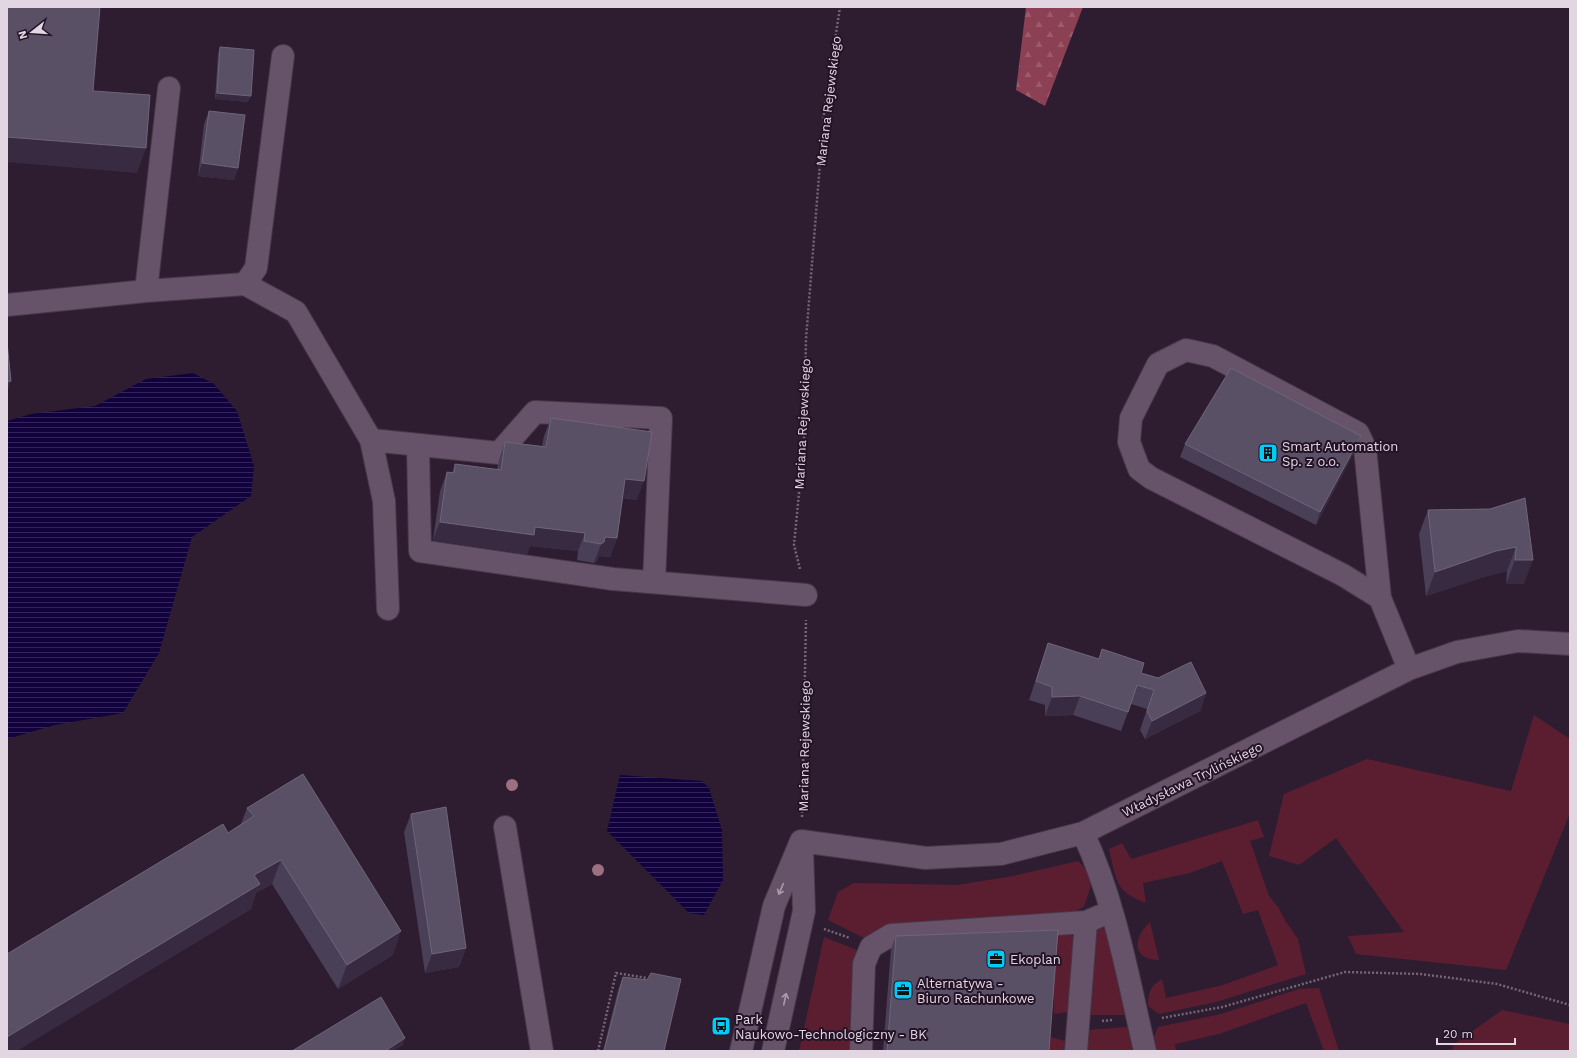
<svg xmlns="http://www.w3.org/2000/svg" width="1577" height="1058" viewBox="0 0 1577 1058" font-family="'Work Sans',sans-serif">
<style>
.grass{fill:#5b1e30}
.forest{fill:url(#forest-firs)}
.water{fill:url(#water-rules)}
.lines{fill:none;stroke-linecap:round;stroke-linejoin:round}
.minor-casing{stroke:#473849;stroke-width:24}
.path{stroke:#756676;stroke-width:2.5;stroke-dasharray:2 2;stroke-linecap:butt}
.minor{stroke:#675369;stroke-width:22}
.tree{fill:#9d7080}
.wall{fill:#493f57}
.shaded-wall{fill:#382b41}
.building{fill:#5a5066;stroke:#6f6579}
.oneway{stroke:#ab9bac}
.labels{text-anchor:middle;stroke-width:4;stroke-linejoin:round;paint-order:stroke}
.street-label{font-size:13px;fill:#e2d6e3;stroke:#241326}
.poi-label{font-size:13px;fill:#e2d6e3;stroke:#241326;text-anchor:start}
</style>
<defs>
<pattern id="forest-firs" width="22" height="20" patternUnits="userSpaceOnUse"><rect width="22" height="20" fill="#8b4054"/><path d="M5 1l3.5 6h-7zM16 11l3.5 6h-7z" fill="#9b5b6c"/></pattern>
<pattern id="water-rules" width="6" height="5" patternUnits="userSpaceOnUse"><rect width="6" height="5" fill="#11013d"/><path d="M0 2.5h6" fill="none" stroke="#332559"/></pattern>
</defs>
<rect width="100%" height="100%" fill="#2e1d30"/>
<path class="grass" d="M 1534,715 L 1570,739 L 1570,813 L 1506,970 L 1356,954 L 1348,936 L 1404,932 L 1336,838 L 1299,865 L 1269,856 L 1284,794 L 1367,759 L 1511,791 Z
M 1258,820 L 1264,837 L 1250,841 L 1269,896 L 1278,907 L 1286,922 L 1298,939 L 1306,974 L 1216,1002 L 1159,1014 L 1148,1006 C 1148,993 1150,986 1162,979 L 1166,998 L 1223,985 L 1278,965 L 1258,910 L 1243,914 L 1222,861 L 1190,873 L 1143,883 L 1146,903 C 1115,892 1116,879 1109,849 L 1122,843 L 1131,859 Z
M 1078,861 L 1092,875 L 1090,889 L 1084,906 L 1070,915 L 878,929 L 866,939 L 828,920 L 838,892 L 854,883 L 957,885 L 1013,876 Z
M 1150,922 L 1159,960 C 1131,960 1133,937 1150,922 Z
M 1101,928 L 1108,929 L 1125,1015 L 1090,1015 L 1095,932 Z
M 1069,931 L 1076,940 L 1068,1012 L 1054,1014 L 1054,943 L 928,949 Z
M 824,937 L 859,951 L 852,1051 L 799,1051 Z
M 1319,988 L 1339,1051 L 1324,1051 L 1306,1003 L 1219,1034 L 1175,1044 L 1176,1051 L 1157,1051 L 1154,1037 L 1158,1027 L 1221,1014 L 1299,989 Z
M 1502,1010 L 1570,1024 L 1570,1051 L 1452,1051 L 1453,1045 Z
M 1127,1027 L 1133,1051 L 1087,1051 L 1088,1030 Z
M 1047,1036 L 1065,1041 L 1064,1051 L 1046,1051 Z"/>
<path class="forest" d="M 1026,7 L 1083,7 L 1045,106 L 1016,90 Z"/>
<path class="water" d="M 193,373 L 214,384 L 237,411 L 254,466 L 251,496 L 192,537 L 159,653 L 123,713 L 55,725 L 7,739 L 7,421 L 31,414 L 95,406 L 146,379 Z
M 620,775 L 702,781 L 709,788 L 722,830 L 723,880 L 704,915 L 689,913 L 607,831 Z"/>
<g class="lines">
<defs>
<path id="minor" d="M 245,284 L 256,268 L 283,56
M 146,291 L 169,88
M 7,305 L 146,291 L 245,284 L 296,312 L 371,440 L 384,501 L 388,609
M 371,440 L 499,453 L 535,412 L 661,418 L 654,582
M 418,446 L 420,551 L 613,579 L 806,595
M 1380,598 L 1365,448 L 1358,433 L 1213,356 L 1186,350 L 1158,364 L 1131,418 L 1129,442 L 1139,469 L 1151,478 L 1343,575 L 1380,598 L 1409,669
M 505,827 L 542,1051
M 1083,833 C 1115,901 1128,978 1145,1051
M 801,841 L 926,858 L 1001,854 L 1083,833 L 1409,669 L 1457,652 L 1518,641 L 1570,644
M 741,1051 L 774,906 L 801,841
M 773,1051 L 804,911 L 802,848
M 861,1051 L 864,964 L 871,947 L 891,935 L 1086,922
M 1076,1051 L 1086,922 L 1100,916"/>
</defs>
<use href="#minor" class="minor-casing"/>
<path class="path" d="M 800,569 L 794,545 L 804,441 L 806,339 L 824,113 L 840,7
M 802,817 L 806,620
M 824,929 L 850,938
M 1162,1018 L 1222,1007 L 1345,972 L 1421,974 L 1497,984 L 1570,1005
M 1102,1021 L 1113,1020
M 598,1051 L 616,973 L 647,978"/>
<use href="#minor" class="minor"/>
</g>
<g class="tree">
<circle cx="512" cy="785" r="6"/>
<circle cx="598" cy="870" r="6"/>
</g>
<path class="wall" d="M 220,47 L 248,102 L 215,99 L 218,54 Z
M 209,111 L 238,168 L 234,180 L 198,176 L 204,124 Z
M 551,418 L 637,500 L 623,498 L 617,538 L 610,557 L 599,556 L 597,561 L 594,563 L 577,560 L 578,551 L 530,546 L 527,554 L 433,540 L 440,491 L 447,472 L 452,473 L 455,464 L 497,469 L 499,460 L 505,442 L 542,446 L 544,436 Z
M 1361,436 L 1356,449 L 1316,525 L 1180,457 L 1185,444 Z
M 1525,498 L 1524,584 L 1506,584 L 1507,571 L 1487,576 L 1426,596 L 1419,534 L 1428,510 L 1490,509 Z
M 1048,643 L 1158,678 L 1206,693 L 1200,711 L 1145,739 L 1140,730 L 1147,709 L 1131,704 L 1121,731 L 1073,715 L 1045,716 L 1045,705 L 1029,700 Z
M 247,808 L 393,955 L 338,989 L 272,884 L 256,893 L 251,909 L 16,1051 L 7,1051 L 228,833 L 241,824 Z
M 411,814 L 466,948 L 459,967 L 425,973 L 404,832 Z
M 896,936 L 1049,1051 L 883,1051 L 891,949 Z
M 623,977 L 664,1051 L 603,1051 L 618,990 Z"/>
<path class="shaded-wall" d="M 217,93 L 251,96 L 248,102 L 215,99 Z
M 7,137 L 146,148 L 137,173 L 7,162 Z
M 202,163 L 238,168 L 234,180 L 198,176 Z
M 11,381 L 7,393 L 7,382 Z
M 1361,436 L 1356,449 L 1316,525 L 1320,512 Z
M 625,479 L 644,481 L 637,500 L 619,497 Z
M 440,522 L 535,527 L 585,533 L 578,551 L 530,546 L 527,554 L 433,540 Z
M 605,537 L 617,538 L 610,557 L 599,556 L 597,561 L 594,563 L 601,544 Z
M 1516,547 L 1507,571 L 1487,576 L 1426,596 L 1435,572 L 1496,551 Z
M 1515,560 L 1533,560 L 1524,584 L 1506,584 Z
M 1206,693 L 1200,711 L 1145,739 L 1152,721 Z
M 1080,696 L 1073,715 L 1045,716 L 1052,697 Z
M 281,860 L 272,884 L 256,893 L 251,909 L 16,1051 L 7,1051 L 7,1037 L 254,875 Z
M 401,931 L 393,955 L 338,989 L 347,965 Z
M 466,948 L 459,967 L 425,973 L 432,954 Z
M 405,1038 L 403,1045 L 393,1051 L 385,1051 Z"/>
<path class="building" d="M 7,7 L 100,7 L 93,91 L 150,95 L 146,148 L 7,137 Z
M 220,47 L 254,50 L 251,96 L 217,93 Z
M 209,111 L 245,115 L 238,168 L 202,163 Z
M 7,342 L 11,381 L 7,382 Z
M 1231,368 L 1361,436 L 1320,512 L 1185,444 Z
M 551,418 L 652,432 L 644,481 L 625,479 L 617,538 L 605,537 L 604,542 L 601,544 L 584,541 L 585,533 L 535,527 L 534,535 L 440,522 L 447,472 L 454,473 L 455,464 L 501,470 L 505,442 L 546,447 Z
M 1525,498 L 1533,560 L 1515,560 L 1516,547 L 1496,551 L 1435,572 L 1428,510 L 1490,509 Z
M 1048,643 L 1099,659 L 1102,649 L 1144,663 L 1141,673 L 1158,678 L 1191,662 L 1206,693 L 1152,721 L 1147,711 L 1154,690 L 1137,685 L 1128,712 L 1080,696 L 1052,697 L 1052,687 L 1036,681 Z
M 303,774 L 401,931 L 347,965 L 281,860 L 254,875 L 260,884 L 7,1037 L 7,954 L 223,824 L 228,833 L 254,816 L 247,808 Z
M 446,807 L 466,948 L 432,954 L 411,814 Z
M 1058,930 L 1049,1051 L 887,1051 L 896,936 Z
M 651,973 L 681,979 L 664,1051 L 604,1051 L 623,977 L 647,980 Z
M 381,997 L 405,1038 L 385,1051 L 292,1051 Z"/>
<defs><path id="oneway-shaft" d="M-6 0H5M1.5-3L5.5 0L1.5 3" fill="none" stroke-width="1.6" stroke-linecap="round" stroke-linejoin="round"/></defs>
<g class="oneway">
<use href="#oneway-shaft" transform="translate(781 889) rotate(113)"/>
<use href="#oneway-shaft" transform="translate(785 999) rotate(-78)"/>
</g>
<defs>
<symbol id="building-square" viewBox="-11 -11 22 22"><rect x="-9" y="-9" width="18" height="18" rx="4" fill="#01cbf9" stroke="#241326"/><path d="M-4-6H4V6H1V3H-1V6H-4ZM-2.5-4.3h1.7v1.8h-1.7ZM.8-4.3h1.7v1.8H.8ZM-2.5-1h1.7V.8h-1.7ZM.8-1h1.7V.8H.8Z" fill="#111"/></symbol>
<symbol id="office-square" viewBox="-11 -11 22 22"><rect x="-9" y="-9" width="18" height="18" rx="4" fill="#01cbf9" stroke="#241326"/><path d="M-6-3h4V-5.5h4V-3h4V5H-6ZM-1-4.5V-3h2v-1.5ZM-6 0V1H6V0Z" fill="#111"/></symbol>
<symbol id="bus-square" viewBox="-11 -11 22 22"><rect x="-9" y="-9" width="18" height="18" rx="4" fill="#01cbf9" stroke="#241326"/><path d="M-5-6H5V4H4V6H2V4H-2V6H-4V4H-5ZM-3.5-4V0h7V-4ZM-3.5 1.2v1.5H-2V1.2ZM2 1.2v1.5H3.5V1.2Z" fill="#111"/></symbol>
</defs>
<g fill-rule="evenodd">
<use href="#building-square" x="1257" y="442" width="22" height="22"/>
<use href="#office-square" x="985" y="948" width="22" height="22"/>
<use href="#office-square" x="892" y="979" width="22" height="22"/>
<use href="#bus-square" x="710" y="1015" width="22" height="22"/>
</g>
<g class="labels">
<g class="street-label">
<text transform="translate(828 101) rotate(-83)" y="5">Mariana Rejewskiego</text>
<text transform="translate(802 424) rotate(-87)" y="5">Mariana Rejewskiego</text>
<text transform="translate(804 746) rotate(-89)" y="5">Mariana Rejewskiego</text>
<text transform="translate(1192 779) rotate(-26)" y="5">Władysława Trylińskiego</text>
</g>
<g class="poi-label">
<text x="1282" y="451">Smart Automation<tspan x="1282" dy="15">Sp. z o.o.</tspan></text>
<text x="1010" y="964">Ekoplan</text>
<text x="917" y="988">Alternatywa -<tspan x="917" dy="15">Biuro Rachunkowe</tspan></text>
<text x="735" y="1024">Park<tspan x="735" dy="15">Naukowo-Technologiczny - BK</tspan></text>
</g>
</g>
<rect width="1577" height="1058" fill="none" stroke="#e2d6e3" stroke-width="16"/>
<g transform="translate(32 32) rotate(253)" stroke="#241326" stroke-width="3" paint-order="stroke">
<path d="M0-3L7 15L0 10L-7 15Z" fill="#e2d6e3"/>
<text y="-6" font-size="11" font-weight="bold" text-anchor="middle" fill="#e2d6e3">N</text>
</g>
<path d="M1437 1038v6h78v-6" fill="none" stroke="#e2d6e3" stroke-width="2"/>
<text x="1443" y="1038" font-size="12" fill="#e2d6e3" stroke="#241326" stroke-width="3" paint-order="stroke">20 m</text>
</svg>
